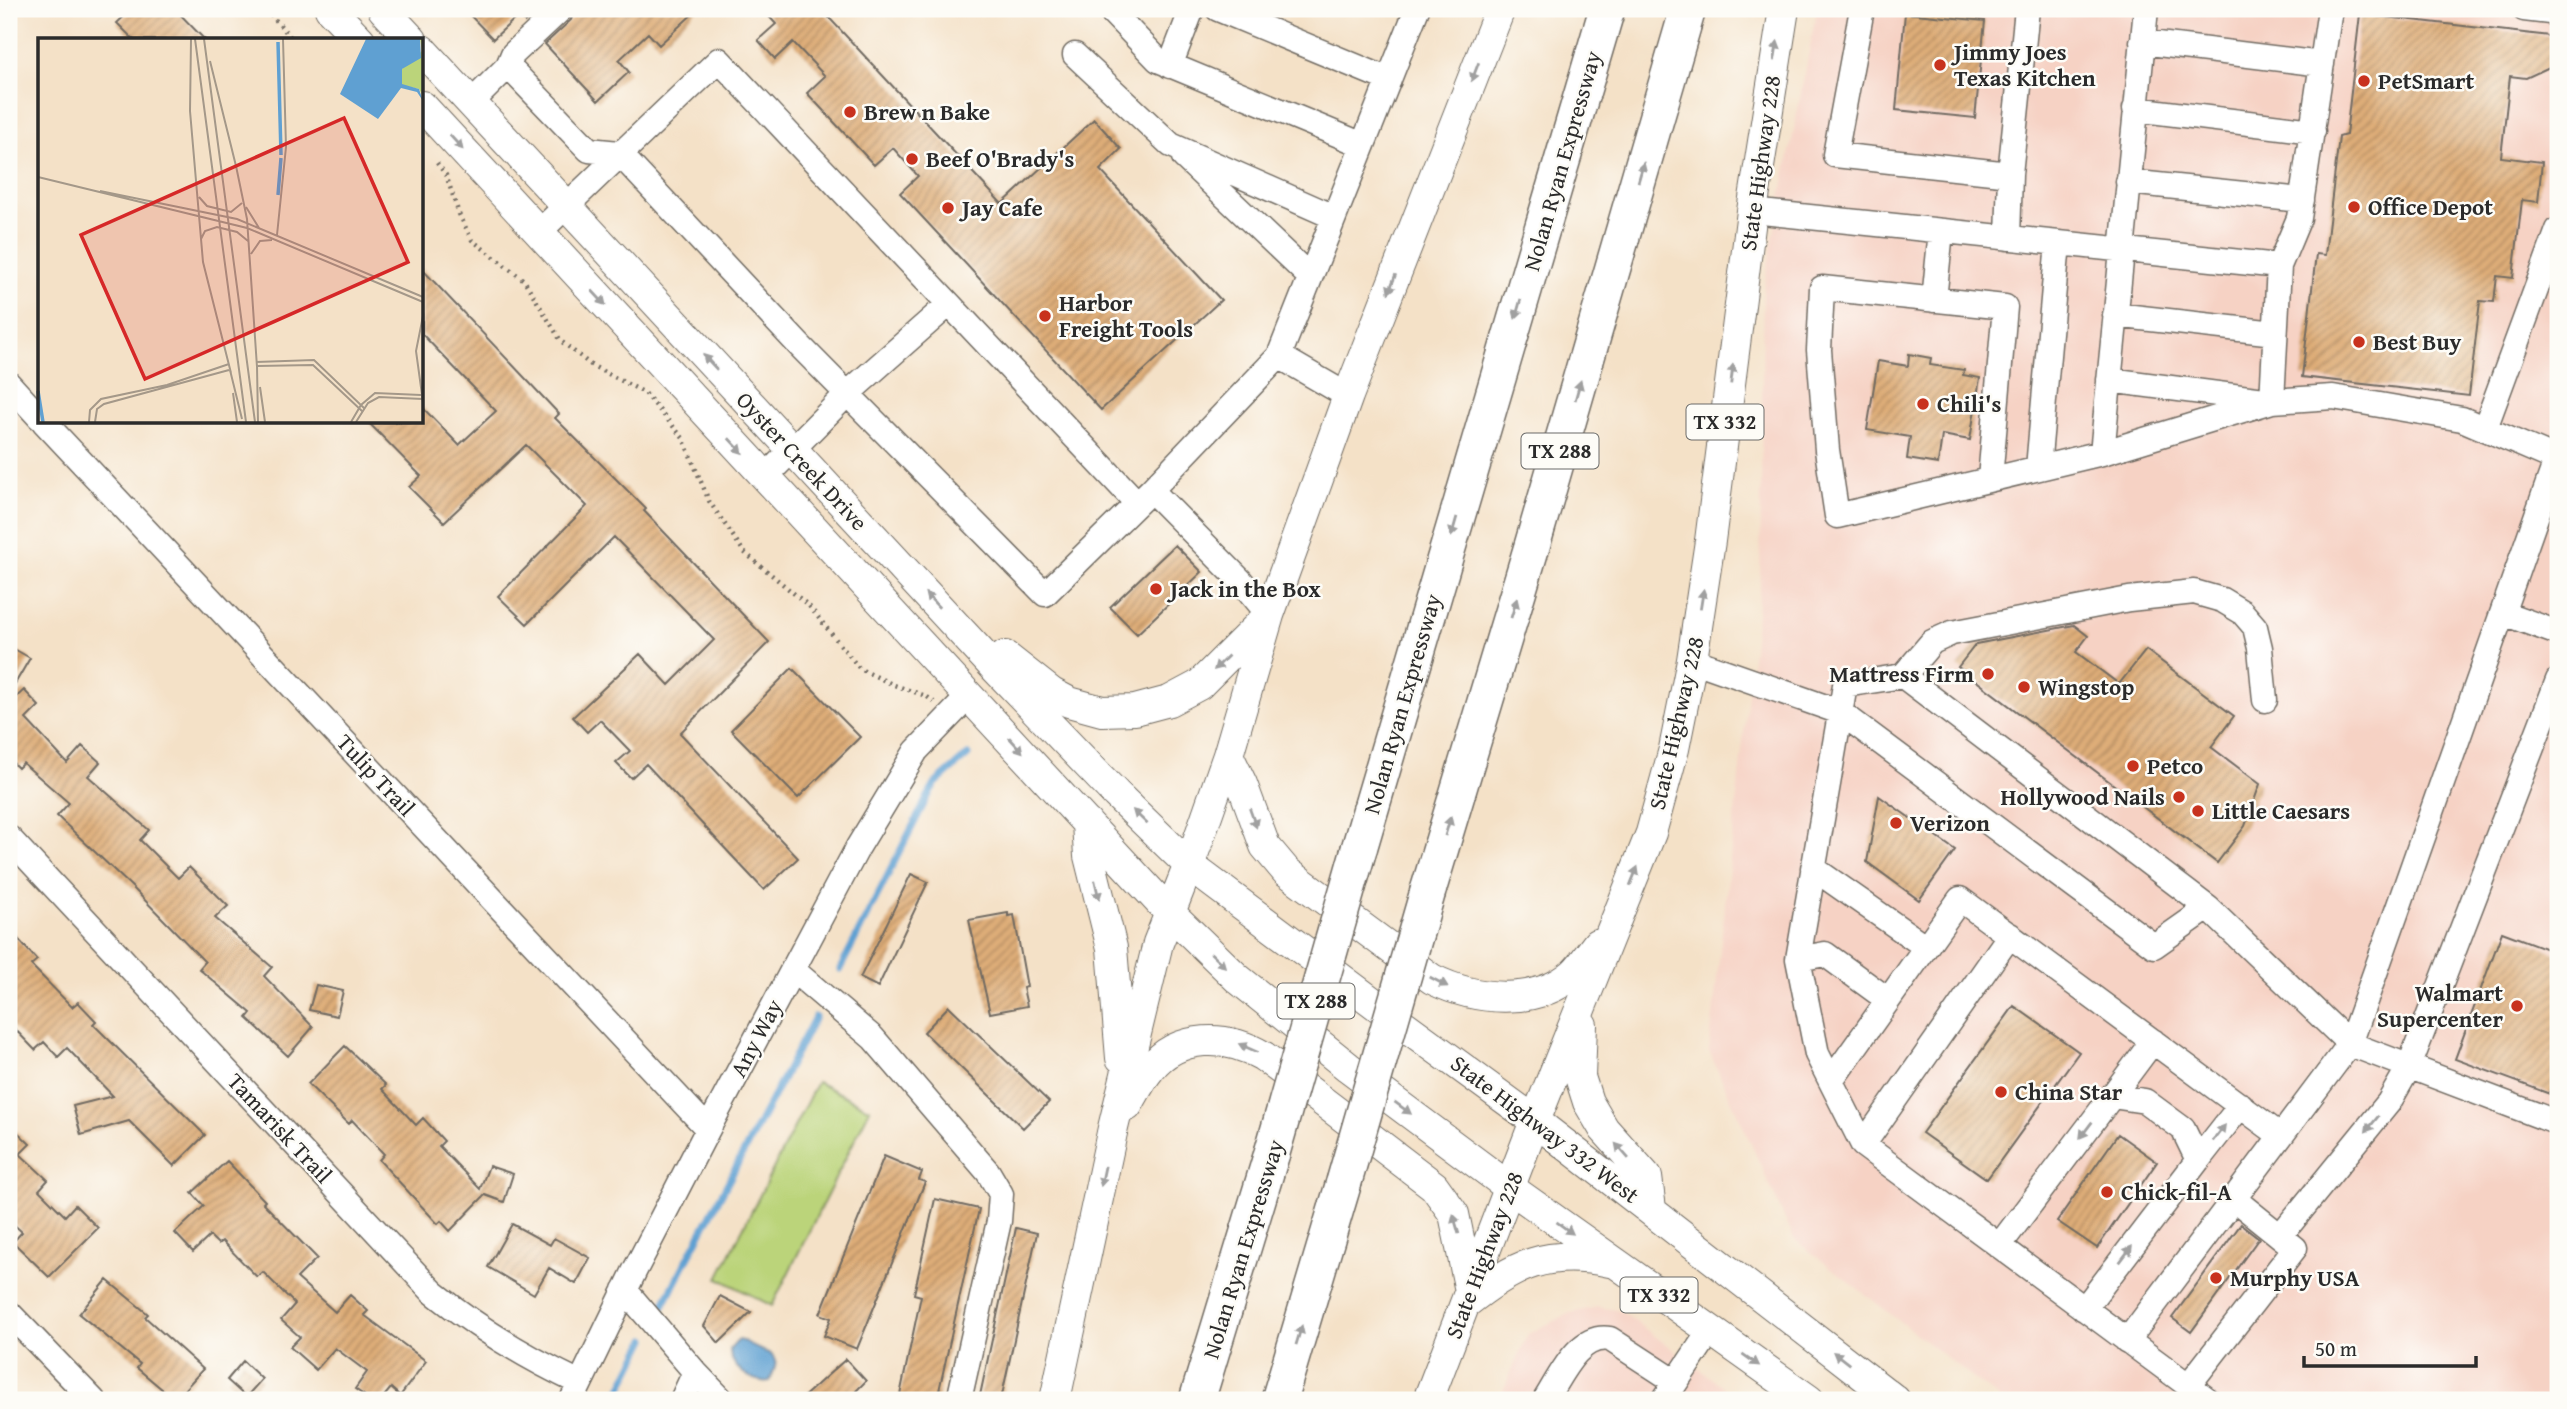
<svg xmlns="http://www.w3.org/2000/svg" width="2567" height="1409" viewBox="0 0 2567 1409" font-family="'Gentium Book Plus',serif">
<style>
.built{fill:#f6d2c4}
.pitch{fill:#bbd47a;stroke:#738052;stroke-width:2}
.water{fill:#5fa0d2;stroke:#45667e;stroke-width:2}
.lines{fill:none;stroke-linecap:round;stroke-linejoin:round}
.stream{stroke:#5fa0d2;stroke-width:7}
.building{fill:url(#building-hatch)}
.minor-casing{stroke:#716b62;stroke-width:27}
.major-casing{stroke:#716b62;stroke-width:32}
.highway-casing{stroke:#716b62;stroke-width:38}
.path{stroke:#716b62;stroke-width:4.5;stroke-dasharray:2 5;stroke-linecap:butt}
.minor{stroke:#fff;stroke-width:24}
.major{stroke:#fff;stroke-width:30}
.highway{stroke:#fff;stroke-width:35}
.highway-bridge-casing{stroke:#716b62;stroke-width:38;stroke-linecap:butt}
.highway-bridge{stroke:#fff;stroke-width:35}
.oneway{fill:#a0a0a0}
.poi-dot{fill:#c8321e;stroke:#fdfcf7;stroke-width:2.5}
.labels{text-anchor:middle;stroke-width:5;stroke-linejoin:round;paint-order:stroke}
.shield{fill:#fdfcf7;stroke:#6a6a68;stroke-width:2}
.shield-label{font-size:21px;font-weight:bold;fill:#2b2b2b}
.poi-label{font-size:23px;font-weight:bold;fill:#2b2b2b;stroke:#fdfcf7;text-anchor:start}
.street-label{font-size:23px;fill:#2b2b2b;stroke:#fdfcf7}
.inset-river{fill:none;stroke:#5fa0d2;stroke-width:3.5}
.inset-road{fill:none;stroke:#a49889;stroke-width:2}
.view{fill:#d62828;fill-opacity:0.15;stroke:#d62828;stroke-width:3.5}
.inset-edge{fill:none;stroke:#2b2b2b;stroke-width:3.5}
</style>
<defs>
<pattern id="building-hatch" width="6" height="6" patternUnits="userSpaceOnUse" patternTransform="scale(1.75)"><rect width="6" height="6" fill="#dead78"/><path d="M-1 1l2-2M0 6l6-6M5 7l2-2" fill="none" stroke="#b48d63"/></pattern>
</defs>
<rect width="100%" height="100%" fill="#fdfcf7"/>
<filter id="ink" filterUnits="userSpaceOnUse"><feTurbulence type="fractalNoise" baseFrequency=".0143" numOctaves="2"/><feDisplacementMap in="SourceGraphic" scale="14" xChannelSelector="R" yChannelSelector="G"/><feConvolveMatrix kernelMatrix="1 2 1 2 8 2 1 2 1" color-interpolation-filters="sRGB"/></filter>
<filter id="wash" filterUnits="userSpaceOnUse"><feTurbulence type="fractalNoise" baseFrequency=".00686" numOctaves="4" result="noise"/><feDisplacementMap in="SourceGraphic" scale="28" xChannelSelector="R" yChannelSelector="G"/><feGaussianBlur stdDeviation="1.57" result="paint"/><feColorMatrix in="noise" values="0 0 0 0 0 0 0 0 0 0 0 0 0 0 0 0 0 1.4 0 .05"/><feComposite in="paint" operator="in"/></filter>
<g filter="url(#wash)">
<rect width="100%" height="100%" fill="#f4e1c7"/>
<path class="built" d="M 1817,9 L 2558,9 L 2558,1400 L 2001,1400 L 1794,1239 L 1709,1051 L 1760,585 L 1763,291 Z
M 1598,1307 L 1621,1311 L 1741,1400 L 1499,1400 L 1528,1334 L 1570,1313 Z"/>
<path class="pitch" d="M 817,1082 L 870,1109 L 772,1306 L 718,1278 Z"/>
<path class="water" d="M 739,1340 C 747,1341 748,1343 754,1347 C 765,1354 772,1349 776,1364 L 770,1381 C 753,1384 729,1367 730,1348 Z"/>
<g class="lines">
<path class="stream" d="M 840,969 L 927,798 L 936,783 L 968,755
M 660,1311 L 815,1017
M 615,1400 L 646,1339"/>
</g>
<g id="blocks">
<path class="building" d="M 132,9 L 175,9 L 205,40 L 134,40 L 117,23 Z
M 464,9 L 540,9 L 525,22 L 519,15 L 493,39 Z
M 575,9 L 698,9 L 659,45 L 648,33 L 619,60 L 629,72 L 598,101 L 545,44 L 571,20 Z
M 762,9 L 821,9 L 1002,204 L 1094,119 L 1121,149 L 1100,170 L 1221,300 L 1101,410 L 900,193 L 918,176 L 893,148 L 874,165 L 807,93 L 825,76 L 793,42 L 775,59 L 758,40 L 776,24 Z
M 1905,13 L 1985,21 L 1975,118 L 1896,110 Z
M 2360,14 L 2558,37 L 2556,64 L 2526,78 L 2510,76 L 2501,157 L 2542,162 L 2538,202 L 2522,200 L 2513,278 L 2497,276 L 2494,302 L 2480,301 L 2469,396 L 2302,377 L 2316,254 L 2325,255 L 2339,137 L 2346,135 Z
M 422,269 L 559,414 L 555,418 L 646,509 L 644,511 L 769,642 L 680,733 L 798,858 L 764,890 L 646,764 L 631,778 L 616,763 L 630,751 L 600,720 L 587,732 L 573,717 L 640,654 L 669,685 L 714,640 L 614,537 L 527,624 L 498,596 L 587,506 L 526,445 L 444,522 L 409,487 L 421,476 L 368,422 L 422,422 L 422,407 L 459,445 L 496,411 L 422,334 Z
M 1909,354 L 1931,358 L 1930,365 L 1964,370 L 1963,375 L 1980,378 L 1970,440 L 1942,435 L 1938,464 L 1907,459 L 1910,437 L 1867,430 L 1878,361 L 1908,366 Z
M 1175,545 L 1202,572 L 1137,634 L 1110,607 Z
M 2074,625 L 2088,636 L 2076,652 L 2119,684 L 2146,650 L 2234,716 L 2211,747 L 2260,784 L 2245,826 L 2217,863 L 1958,667 L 1976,644 Z
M 9,646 L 30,658 L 9,694 Z
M 792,668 L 860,737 L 798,798 L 731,730 Z
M 24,690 L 39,706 L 26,719 L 67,763 L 82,746 L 100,762 L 88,776 L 149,830 L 140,840 L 178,878 L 189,867 L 228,906 L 215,918 L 272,967 L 264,976 L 313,1027 L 288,1056 L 247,1018 L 251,1013 L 199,969 L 205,962 L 133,888 L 57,816 L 69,803 L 23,763 L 18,768 L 9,759 L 9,702 L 10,703 Z
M 1879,796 L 1955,850 L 1919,900 L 1867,862 Z
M 911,874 L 928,882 L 878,987 L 860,978 Z
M 1008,913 L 1008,916 L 1014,915 L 1027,987 L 1023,988 L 1027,1006 L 990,1013 L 969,920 Z
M 9,929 L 37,960 L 31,965 L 72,1007 L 78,1002 L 96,1021 L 93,1024 L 205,1135 L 174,1166 L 129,1121 L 81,1135 L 73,1106 L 113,1096 L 67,1048 L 58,1057 L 44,1042 L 35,1050 L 9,1023 Z
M 2502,932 L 2558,953 L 2558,1097 L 2455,1059 Z
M 316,985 L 343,991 L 337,1016 L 309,1010 Z
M 949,1006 L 1049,1102 L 1023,1128 L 924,1032 Z
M 2014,1006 L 2079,1052 L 1987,1179 L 1922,1133 Z
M 345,1046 L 386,1085 L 382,1089 L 416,1125 L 423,1118 L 444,1141 L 439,1146 L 480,1189 L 489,1166 L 513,1174 L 504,1202 L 485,1195 L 450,1231 L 441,1221 L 438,1224 L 379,1160 L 384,1154 L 352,1120 L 349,1124 L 308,1084 Z
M 9,1124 L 30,1144 L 20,1154 L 48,1180 L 39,1190 L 65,1216 L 75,1205 L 98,1228 L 49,1277 L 13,1242 L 22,1232 L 9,1220 Z
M 2118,1134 L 2157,1162 L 2097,1248 L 2057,1221 Z
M 884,1156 L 922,1172 L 919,1180 L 925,1182 L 857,1349 L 824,1336 L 831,1318 L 820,1314 Z
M 227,1161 L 265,1201 L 263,1203 L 317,1258 L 297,1278 L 335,1312 L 350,1295 L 368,1311 L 364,1315 L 426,1361 L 400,1396 L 391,1388 L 381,1400 L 371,1400 L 355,1389 L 367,1372 L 335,1348 L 316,1370 L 290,1347 L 300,1337 L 281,1320 L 295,1304 L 263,1272 L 257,1277 L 222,1241 L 218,1244 L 210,1236 L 193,1252 L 175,1233 L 204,1206 L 192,1193 Z
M 935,1199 L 979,1209 L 937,1400 L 899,1400 L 921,1296 L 914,1294 Z
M 512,1224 L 550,1245 L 554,1238 L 590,1258 L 576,1284 L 549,1268 L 534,1294 L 488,1267 Z
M 2241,1224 L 2259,1238 L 2191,1332 L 2172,1318 Z
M 1016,1228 L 1037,1233 L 1001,1400 L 979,1400 Z
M 107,1280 L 148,1314 L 145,1317 L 203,1369 L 175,1400 L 137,1368 L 140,1364 L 79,1314 Z
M 720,1296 L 751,1312 L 719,1343 L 704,1326 Z
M 846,1359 L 866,1381 L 856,1391 L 864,1400 L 800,1400 Z
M 243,1361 L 262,1379 L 246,1397 L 227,1380 Z"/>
</g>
</g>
<g filter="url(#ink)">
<use href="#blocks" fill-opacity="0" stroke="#716b62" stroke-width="2"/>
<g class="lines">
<defs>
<path id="minor" d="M 561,9 L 513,54 L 508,66 L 589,150 L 619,153 L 799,345 L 1045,594 L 1151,490 L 1241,581 L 1269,615
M 1109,9 L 1158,60 L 1363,145
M 1218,9 L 1389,80
M 1862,9 L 1835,155 L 2010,174
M 2524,9 L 2558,13
M 2142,42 L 2322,64
M 1075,55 L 1171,145 L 1334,217
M 1170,66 L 1192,9
M 471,103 L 508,66
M 2135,109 L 2313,131
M 1184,157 L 1310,277
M 2128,182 L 2302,200
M 1752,211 L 2279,266
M 538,233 L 719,60 L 1137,503
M 2008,238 L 2010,174 L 2027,9
M 1934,300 L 1941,231
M 2115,315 L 2275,333
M 2109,380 L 2272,401 L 2279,266 L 2299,218 L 2330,9
M 9,384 L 40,418
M 1348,396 L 1279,356 L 1417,9
M 44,422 L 708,1129
M 2485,428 L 2558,230
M 2102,453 L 2146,9
M 2038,468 L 2058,243
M 765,477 L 847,394 L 949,304
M 1990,479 L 2005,307 L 1822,288 L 1819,350 L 1827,450 L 1837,516 L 2102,453 L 2272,401 L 2333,397 L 2462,419 L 2558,460
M 1151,490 L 1279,356
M 2503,613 L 2558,633
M 1692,660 L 1840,712 L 2154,946 L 2208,908
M 1903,676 L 1932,642 L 1952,633 L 2129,599 L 2194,592 L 2222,600 L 2242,612 L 2255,627 L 2260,648 L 2265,700
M 9,838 L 433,1292 C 479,1329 527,1358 580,1383
M 1813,868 L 1926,947
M 1798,959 L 1825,954 L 1888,1000
M 793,970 L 873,1038 L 988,1172 L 1001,1194 L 999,1221 L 959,1400
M 1831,1081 L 1960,899 L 2281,1136
M 2112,1096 L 2153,1041
M 1863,1145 L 2010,935
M 2198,1160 L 2241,1105
M 2280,1236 L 2389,1102 L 2409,1067 L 2558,680
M 1999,1246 L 2112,1096 L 2145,1101 L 2183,1129 L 2198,1160 L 2084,1309
M 625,1290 L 695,1372 L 722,1400
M 9,1313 L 93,1400
M 2127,1341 L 2350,1044 L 2558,455
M 2188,1386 L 2295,1248 L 2234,1199
M 572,1400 L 635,1270 L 708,1129 L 858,847 L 916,751 L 970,695
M 682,1400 L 695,1372
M 1545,1400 C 1560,1377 1578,1333 1610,1339 L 1676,1382
M 1664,1400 L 1710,1331
M 2208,1400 L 1863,1145 L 1817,1054 L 1798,959 L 1845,685 L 1903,676 L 2208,908 L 2350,1044 L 2558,1123"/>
<path id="major" d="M 330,9 L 360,40
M 383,9 L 412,40
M 422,50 L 996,669 L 1116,794 L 1189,865 L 1379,1007 L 1535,1121 L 1895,1400
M 422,106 L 1169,912 L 1237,978 L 1348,1067 L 1510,1188 L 1809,1400
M 1005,656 L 1052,693 L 1069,702 L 1102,711 L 1135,710 L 1169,701 L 1199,685 L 1266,618
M 1228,755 L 1242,784 L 1265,846 L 1286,871 L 1432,979 C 1474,1000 1534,1007 1573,974 C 1582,966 1589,954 1597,944
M 1087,823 L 1089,856 L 1112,948 L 1121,1058
M 1582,1025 L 1580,1077 L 1588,1102 L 1604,1129 L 1647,1177 L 1651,1209
M 1127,1106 C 1134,1094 1141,1080 1150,1069 C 1178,1033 1228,1035 1263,1056 L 1434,1186 L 1454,1214 L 1470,1291
M 1466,1303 C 1515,1264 1547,1249 1610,1262
M 1055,1400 L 1113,1128 L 1158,943 L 1194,852 L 1228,755 L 1269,615 L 1348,396 L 1500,9
M 1428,1400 L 1535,1121 L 1651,833 L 1674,749 L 1692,660 L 1710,541 L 1752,211 L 1784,9"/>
<path id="highway" d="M 1359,849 L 1607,9
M 1428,891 L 1532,546 L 1688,9
M 1197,1400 L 1272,1153
M 1279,1400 L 1344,1182"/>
</defs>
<use href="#minor" class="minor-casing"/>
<use href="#major" class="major-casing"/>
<use href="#highway" class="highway-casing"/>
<path class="path" d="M 266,9 L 293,40
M 437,163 L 446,175 L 459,214 L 472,240 L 524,280 L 561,341 L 591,365 L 645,393 L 683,438 L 709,501 L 744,552 L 809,606 L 860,669 L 894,685 L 926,696 L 934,702"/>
<use href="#minor" class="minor"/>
<use href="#major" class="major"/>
<use href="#highway" class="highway"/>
<defs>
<path id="highway-bridge" d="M 1272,1153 L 1359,849
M 1344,1182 L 1428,891"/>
</defs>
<use href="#highway-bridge" class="highway-bridge-casing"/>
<use href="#highway-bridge" class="highway-bridge"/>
</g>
<defs><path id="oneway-solid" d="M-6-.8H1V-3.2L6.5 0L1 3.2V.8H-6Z" transform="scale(1.75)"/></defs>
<g class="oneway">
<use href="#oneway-solid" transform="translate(1776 51) rotate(-81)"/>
<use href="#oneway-solid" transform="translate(1475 72) rotate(111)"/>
<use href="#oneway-solid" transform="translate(456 142) rotate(48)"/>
<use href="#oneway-solid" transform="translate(1641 172) rotate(-74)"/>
<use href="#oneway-solid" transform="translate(1392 284) rotate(111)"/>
<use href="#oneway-solid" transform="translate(599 298) rotate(47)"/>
<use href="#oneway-solid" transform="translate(1518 309) rotate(106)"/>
<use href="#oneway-solid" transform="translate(710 362) rotate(-133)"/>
<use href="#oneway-solid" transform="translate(1732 374) rotate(-83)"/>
<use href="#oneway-solid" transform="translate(1578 390) rotate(-74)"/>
<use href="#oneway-solid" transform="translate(736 446) rotate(47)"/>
<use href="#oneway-solid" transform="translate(1454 527) rotate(106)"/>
<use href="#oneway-solid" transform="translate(1702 599) rotate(-81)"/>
<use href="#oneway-solid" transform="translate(932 600) rotate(-133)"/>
<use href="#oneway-solid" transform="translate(1514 608) rotate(-73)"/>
<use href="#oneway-solid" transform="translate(1221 663) rotate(135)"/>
<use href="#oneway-solid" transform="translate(1016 745) rotate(48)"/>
<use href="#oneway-solid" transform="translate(1140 817) rotate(-136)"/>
<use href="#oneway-solid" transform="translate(1253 818) rotate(70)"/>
<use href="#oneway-solid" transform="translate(1448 826) rotate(-73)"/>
<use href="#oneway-solid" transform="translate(1634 876) rotate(-68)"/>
<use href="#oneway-solid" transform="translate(1097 890) rotate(77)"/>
<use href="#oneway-solid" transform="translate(1218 960) rotate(44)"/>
<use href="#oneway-solid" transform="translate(1439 982) rotate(28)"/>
<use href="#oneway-solid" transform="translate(1248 1048) rotate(-156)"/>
<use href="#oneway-solid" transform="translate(1403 1108) rotate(36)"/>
<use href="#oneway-solid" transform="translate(2372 1124) rotate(129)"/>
<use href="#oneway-solid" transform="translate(2086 1130) rotate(127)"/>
<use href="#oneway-solid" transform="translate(2219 1133) rotate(-52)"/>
<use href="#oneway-solid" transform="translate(1622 1151) rotate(-131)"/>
<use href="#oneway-solid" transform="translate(1103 1176) rotate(102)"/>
<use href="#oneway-solid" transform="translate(1456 1224) rotate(-106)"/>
<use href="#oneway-solid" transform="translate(1565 1228) rotate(36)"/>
<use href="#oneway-solid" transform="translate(2126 1254) rotate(-53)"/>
<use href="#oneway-solid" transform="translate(1299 1335) rotate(-73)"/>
<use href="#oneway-solid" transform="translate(1841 1358) rotate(-142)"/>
<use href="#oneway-solid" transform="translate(1751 1360) rotate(35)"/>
</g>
</g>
<g class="poi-dot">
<circle cx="1940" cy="65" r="7"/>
<circle cx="2364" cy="81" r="7"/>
<circle cx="850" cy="112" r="7"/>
<circle cx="912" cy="159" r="7"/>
<circle cx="2354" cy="207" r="7"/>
<circle cx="948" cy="208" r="7"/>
<circle cx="1045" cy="316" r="7"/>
<circle cx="2359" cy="342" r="7"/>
<circle cx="1923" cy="404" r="7"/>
<circle cx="1156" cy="589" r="7"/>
<circle cx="1988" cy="674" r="7"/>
<circle cx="2024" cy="687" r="7"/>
<circle cx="2133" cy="766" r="7"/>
<circle cx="2179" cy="797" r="7"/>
<circle cx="2198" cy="811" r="7"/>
<circle cx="1896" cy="823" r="7"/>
<circle cx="2517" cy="1006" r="7"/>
<circle cx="2001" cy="1092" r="7"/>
<circle cx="2107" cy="1192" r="7"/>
<circle cx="2216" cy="1278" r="7"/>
</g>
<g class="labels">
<g class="shield">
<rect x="1686.5" y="404.5" width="77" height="35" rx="5"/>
<rect x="1521.5" y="433.5" width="77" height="35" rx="5"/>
<rect x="1277.5" y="983.5" width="77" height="35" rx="5"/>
<rect x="1620.5" y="1277.5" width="77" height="35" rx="5"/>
</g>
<g class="shield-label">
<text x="1725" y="429">TX 332</text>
<text x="1560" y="458">TX 288</text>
<text x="1316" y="1008">TX 288</text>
<text x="1659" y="1302">TX 332</text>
</g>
<g class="poi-label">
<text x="1954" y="60">Jimmy Joes<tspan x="1954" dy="26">Texas Kitchen</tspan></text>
<text x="2378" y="89">PetSmart</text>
<text x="864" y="120">Brew n Bake</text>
<text x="926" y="167">Beef O'Brady's</text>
<text x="2368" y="215">Office Depot</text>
<text x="962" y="216">Jay Cafe</text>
<text x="1059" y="311">Harbor<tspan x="1059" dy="26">Freight Tools</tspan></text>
<text x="2373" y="350">Best Buy</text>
<text x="1937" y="412">Chili's</text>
<text x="1170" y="597">Jack in the Box</text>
<text x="1974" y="682" text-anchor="end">Mattress Firm</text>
<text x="2038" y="695">Wingstop</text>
<text x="2147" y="774">Petco</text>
<text x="2165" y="805" text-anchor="end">Hollywood Nails</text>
<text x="2212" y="819">Little Caesars</text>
<text x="1910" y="831">Verizon</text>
<text x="2503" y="1001" text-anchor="end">Walmart<tspan x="2503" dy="26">Supercenter</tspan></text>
<text x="2015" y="1100">China Star</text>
<text x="2121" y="1200">Chick-fil-A</text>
<text x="2230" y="1286">Murphy USA</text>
</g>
<g class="street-label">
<text transform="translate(1562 161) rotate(-74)" y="8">Nolan Ryan Expressway</text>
<text transform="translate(1760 163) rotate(-82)" y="8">State Highway 228</text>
<text transform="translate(802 461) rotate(47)" y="8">Oyster Creek Drive</text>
<text transform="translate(1402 704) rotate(-74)" y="8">Nolan Ryan Expressway</text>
<text transform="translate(1676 723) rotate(-77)" y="8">State Highway 228</text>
<text transform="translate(376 775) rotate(47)" y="8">Tulip Trail</text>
<text transform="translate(756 1038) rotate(-62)" y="8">Any Way</text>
<text transform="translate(280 1128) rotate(47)" y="8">Tamarisk Trail</text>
<text transform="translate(1545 1129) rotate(37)" y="8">State Highway 332 West</text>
<text transform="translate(1243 1249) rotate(-73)" y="8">Nolan Ryan Expressway</text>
<text transform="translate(1484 1255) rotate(-69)" y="8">State Highway 228</text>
</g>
</g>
<g transform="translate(38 38)">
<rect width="385" height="385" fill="#f4e1c7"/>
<path d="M 382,1 L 385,1 L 385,58 L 381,51 L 364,47 L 364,31 L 384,13 Z" fill="#bbd47a"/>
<path d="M 328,1 L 382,1 L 383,20 L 364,31 L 364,46 L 381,51 L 385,63 L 379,54 L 363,50 L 340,81 L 302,56 Z" fill="#5fa0d2"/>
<path class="inset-river" d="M 240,4 L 243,117M 240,157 L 243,120M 0,353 L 5,384"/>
<path class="inset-road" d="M 157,1 L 208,384M 166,1 L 217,384M 172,23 L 198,128M 152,73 L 165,224 L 193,335M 152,73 L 153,1M 198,128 L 209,181 L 219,329M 0,139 L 209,190 L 385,264M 62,153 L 199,181 L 385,259M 161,159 L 169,168 L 193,174 L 204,165M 208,169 L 221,190M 239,197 L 248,109 L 245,1M 163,201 L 167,193 L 179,189 L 199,194 L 210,203M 213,216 L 222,203 L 234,202M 385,278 L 378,313 L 385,364M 385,296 L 385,345M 218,324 L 276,322 L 326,370M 219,328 L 275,327 L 324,373M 219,328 L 220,384M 192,332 L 204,381M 222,349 L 227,384M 195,355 L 199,384M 51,384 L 52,372 L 63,361 L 129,347 L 191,326M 57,384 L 59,371 L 66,366 L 191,332M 313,384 L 323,367 L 337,355 L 383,357M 318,384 L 330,365 L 341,359 L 385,361"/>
<path class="view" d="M 306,80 L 370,224 L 107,341 L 43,197 Z"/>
<rect width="385" height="385" class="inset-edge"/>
</g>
<rect width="2567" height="1409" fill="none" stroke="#fdfcf7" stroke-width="35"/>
<path d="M2304 1356v10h172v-10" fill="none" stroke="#2b2b2b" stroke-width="3.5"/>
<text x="2315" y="1356" font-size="21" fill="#2b2b2b" stroke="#fdfcf7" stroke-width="5" paint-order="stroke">50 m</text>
</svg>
